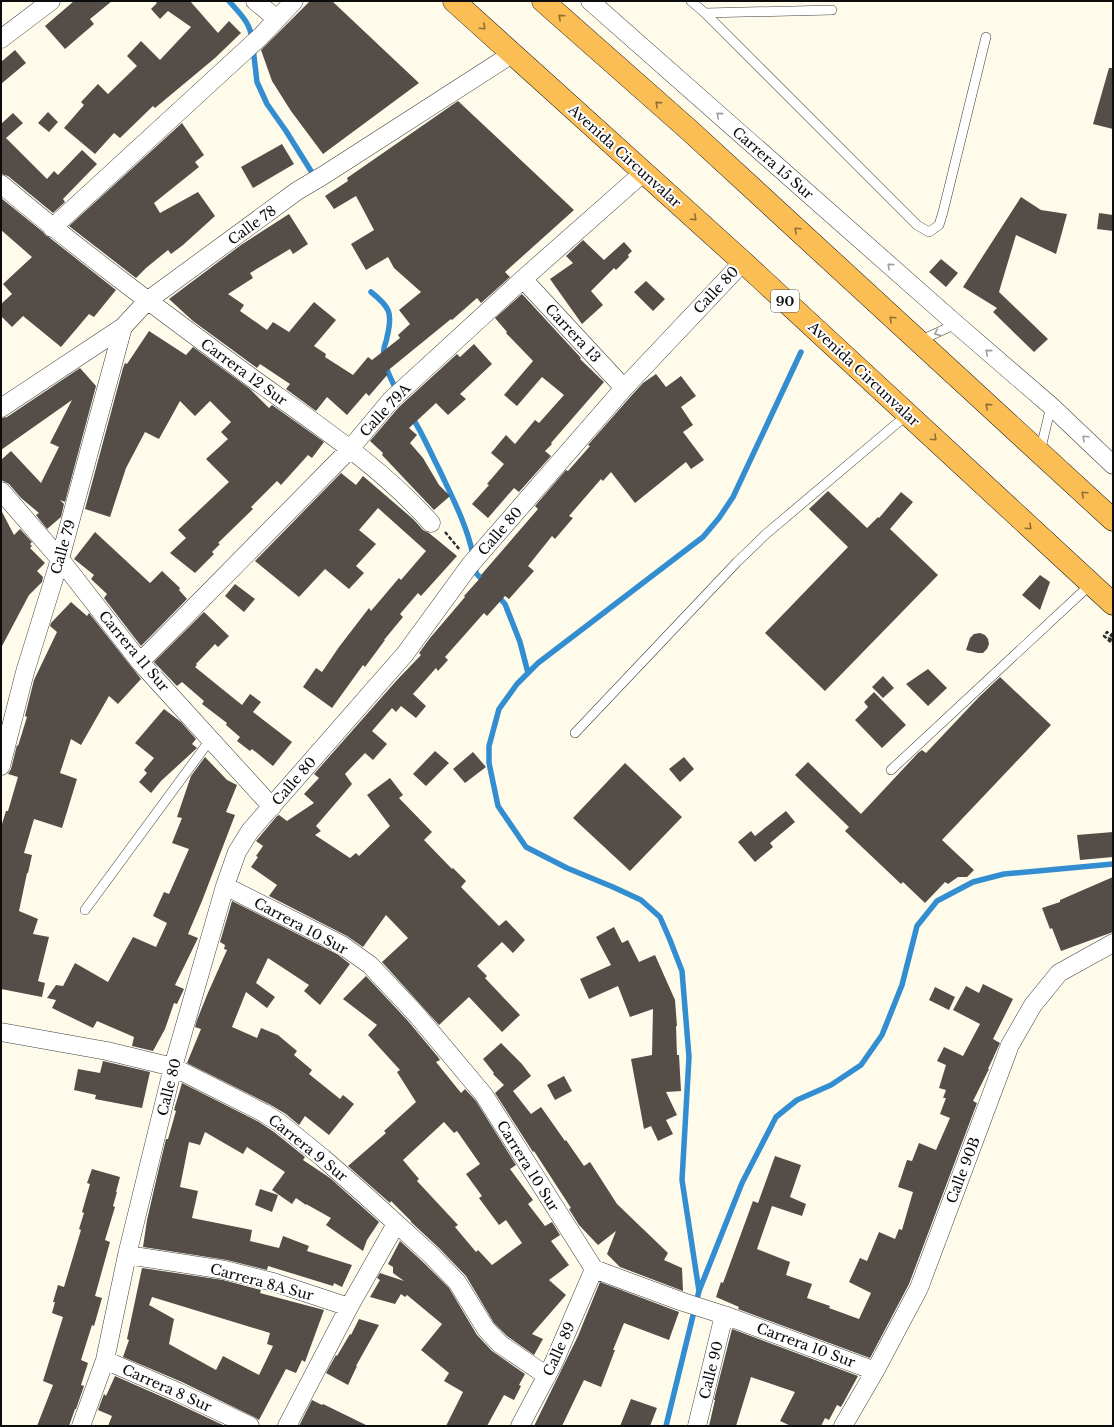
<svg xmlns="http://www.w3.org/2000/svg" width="1114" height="1427" viewBox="0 0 1114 1427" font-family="'Libre Baskerville',serif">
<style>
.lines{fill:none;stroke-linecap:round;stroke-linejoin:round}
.stream{stroke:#328dd1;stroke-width:5.5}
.building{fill:#544d48;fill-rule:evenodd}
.service-casing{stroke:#3f3f3f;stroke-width:10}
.minor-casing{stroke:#3f3f3f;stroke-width:19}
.trunk-casing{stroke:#1d1d1d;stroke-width:23}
.path{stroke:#2e2e2e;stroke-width:2.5;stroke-dasharray:4 2;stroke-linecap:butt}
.service{stroke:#fff;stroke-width:9}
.minor{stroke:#fff;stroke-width:18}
.trunk{stroke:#fbbe55;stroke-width:22}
.path-bridge{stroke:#2e2e2e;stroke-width:2.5;stroke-dasharray:4 2;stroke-linecap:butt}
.oneway{stroke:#8f6e34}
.oneway2{stroke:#9e9e9e}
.labels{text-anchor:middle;stroke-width:4;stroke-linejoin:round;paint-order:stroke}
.shield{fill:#fff;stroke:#555;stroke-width:1}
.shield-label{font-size:13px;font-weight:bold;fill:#0c0c0c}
.street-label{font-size:14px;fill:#0c0c0c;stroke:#fff}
</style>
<rect width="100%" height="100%" fill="#fffbea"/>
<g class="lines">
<path class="stream" d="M 229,1 C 240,14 250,22 252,39
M 253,48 L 257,82 L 267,104 L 286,131 L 311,171
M 371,292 C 390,307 393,313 387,337 C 387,341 384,345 384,349 C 382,363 391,379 397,391
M 412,417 C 423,434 430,452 439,469 C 452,497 467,525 473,555
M 475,565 L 476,573 L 485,583
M 497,595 L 505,604 L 520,642 L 528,673
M 699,1291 L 682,1180 L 689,1057 L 682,971 L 670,940 L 660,917 L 641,900 L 613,887 L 567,868 L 526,847 L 498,806 L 489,763 L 489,746 L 499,709 L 517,684 L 538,663 L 703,537 L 719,518 L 733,497 L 801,352
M 666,1426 L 699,1291 L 742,1183 L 776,1117 L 797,1100 L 831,1085 L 861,1065 L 882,1035 L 902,985 L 917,926 L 937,901 L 973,882 L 1004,874 L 1113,864"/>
</g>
<path class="building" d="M 74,1 L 112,1 L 90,19 L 94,24 L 65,49 L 45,26 Z
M 154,1 L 190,1 L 218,33 L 229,21 L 241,33 L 215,58 L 155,108 L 153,106 L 120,138 L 114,133 L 95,154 L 64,128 L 84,105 L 81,102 L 98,84 L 108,94 L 137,66 L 127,56 L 141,41 L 160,60 L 191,27 L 168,11 L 160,19 L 151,9 L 157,3 Z
M 310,1 L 332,1 L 419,83 L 323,154 L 291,111 L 272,81 L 261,50 Z
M 15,50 L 26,63 L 1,84 L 1,62 Z
M 1109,68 L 1113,68 L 1113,129 L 1093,124 Z
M 458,101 L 574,210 L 505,272 L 510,277 L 481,303 L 477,298 L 452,320 L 451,319 L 386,372 L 388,374 L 369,396 L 366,393 L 347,415 L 327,397 L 316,411 L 286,389 L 290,384 L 260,364 L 257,368 L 193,321 L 169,299 L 241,245 L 289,214 L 308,244 L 293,254 L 290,249 L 250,273 L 253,278 L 228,294 L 244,305 L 240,311 L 267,330 L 273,322 L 289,332 L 314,302 L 336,320 L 314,346 L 326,354 L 325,357 L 353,375 L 368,357 L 372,360 L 400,338 L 398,335 L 410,324 L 399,310 L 421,292 L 394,268 L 388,257 L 366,270 L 351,244 L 374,230 L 356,196 L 334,209 L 325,196 L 348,181 L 347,178 Z
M 48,112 L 58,122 L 49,132 L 38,123 Z
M 13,113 L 23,123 L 6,138 L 47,179 L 54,171 L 58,175 L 82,150 L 97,164 L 63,199 L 65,202 L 53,213 L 8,176 L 1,174 L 1,124 Z
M 182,123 L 204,155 L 195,162 L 199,167 L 154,203 L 160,213 L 198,192 L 215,216 L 183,245 L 171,254 L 168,250 L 146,268 L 136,278 L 69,226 Z
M 282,144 L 294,164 L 253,188 L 241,167 Z
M 1021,197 L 1041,210 L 1067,214 L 1056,254 L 1016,235 L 999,292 L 1048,339 L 1034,352 L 993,312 L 997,308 L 963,287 Z
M 1,198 L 43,232 L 45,235 L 50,238 L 116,290 L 94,317 L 89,314 L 61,347 L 23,316 L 12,327 L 1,316 L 1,304 L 12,294 L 3,284 L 32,257 L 1,230 Z
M 1099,213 L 1113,215 L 1113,231 L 1097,229 Z
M 583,240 L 604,260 L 624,242 L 632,251 L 628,255 L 629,257 L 616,270 L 614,268 L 591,291 L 603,305 L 582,324 L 550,279 L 573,263 L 566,256 Z
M 941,259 L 958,273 L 946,287 L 929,272 Z
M 646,281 L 665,299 L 653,311 L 634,292 Z
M 522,294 L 581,358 L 580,359 L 604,382 L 551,443 L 552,444 L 545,451 L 551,456 L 519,492 L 514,488 L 488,518 L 472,504 L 489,485 L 487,484 L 504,464 L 491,453 L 506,435 L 515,444 L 535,420 L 539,423 L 564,395 L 542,377 L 517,406 L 504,395 L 533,361 L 506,333 L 507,332 L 495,318 Z
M 149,331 L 186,355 L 193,347 L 250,389 L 269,408 L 272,405 L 324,442 L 312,458 L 308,455 L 281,485 L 277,481 L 251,507 L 253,509 L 218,543 L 220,544 L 212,552 L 214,554 L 195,573 L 170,553 L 186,538 L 178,530 L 229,482 L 206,459 L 228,439 L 221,432 L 231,422 L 210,401 L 195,416 L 180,401 L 159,439 L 145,432 L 126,468 L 110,517 L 85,509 L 123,368 L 125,363 L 127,364 Z
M 474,344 L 492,364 L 460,394 L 466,399 L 448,415 L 436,403 L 409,428 L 417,435 L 410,443 L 423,458 L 439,485 L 450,496 L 434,510 L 382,455 L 383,453 L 370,441 L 399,407 L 457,354 L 460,357 Z
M 80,368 L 96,386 L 65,502 L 60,500 L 64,504 L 61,517 L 47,529 L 36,515 L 39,513 L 21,498 L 9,484 L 1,480 L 1,460 L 11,451 L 41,483 L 59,447 L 50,443 L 72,400 L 1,450 L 1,418 L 7,417 Z
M 656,374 L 666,387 L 681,376 L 696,396 L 681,407 L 693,425 L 683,432 L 704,460 L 691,469 L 686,462 L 635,503 L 611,472 L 603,481 L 601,479 L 569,516 L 573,518 L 555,539 L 552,536 L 528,566 L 534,571 L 509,599 L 505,596 L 487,616 L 484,613 L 445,657 L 448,660 L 438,671 L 436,668 L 413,694 L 426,706 L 416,718 L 401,706 L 396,712 L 392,708 L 372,731 L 387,744 L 373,760 L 365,753 L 345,774 L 352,784 L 316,826 L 321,831 L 315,835 L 350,858 L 356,853 L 359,856 L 390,826 L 367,795 L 390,778 L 403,795 L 399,798 L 432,832 L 424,840 L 452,869 L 453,868 L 466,881 L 461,887 L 499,926 L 506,920 L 525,940 L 513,953 L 502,942 L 477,966 L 487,976 L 485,978 L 520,1015 L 502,1032 L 469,997 L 439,1025 L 382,962 L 408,938 L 386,915 L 363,947 L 347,936 L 269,896 L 277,885 L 251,867 L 258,857 L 256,856 L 263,846 L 256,841 L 277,816 L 279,815 L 287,821 L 314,803 L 304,794 L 319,778 L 314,774 L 397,680 L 421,655 L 419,653 L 430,638 L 465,597 L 464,596 L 482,576 L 481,575 L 538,509 L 535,506 L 566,470 L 568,471 L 590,446 L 588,445 L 632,395 L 643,383 Z
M 341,473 L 356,485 L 363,476 L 413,519 L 423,530 L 429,533 L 457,556 L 421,596 L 418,593 L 400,614 L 403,617 L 384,640 L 385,640 L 365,667 L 363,665 L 332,708 L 303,687 L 316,668 L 322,672 L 339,647 L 369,608 L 371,611 L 399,578 L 401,580 L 426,551 L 378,508 L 359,530 L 376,544 L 356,566 L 364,573 L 349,589 L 325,569 L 299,597 L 255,561 Z
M 828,491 L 867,528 L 878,517 L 879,518 L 901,492 L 913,502 L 890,529 L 938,575 L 825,691 L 765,633 L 848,547 L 809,509 Z
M 1,510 L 14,535 L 20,529 L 32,542 L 30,544 L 32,546 L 30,548 L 45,563 L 37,571 L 43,577 L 42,582 L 29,595 L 1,648 Z
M 95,532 L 150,583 L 162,571 L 180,588 L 179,590 L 187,599 L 141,646 L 104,598 L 107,594 L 91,579 L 94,575 L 74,559 Z
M 1040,575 L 1050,582 L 1040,610 L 1022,595 Z
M 235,584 L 255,599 L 244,612 L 225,596 Z
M 71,602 L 87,616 L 89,613 L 141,679 L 118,704 L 109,696 L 81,745 L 71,739 L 60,773 L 77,779 L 62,828 L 34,819 L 24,853 L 32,855 L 28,873 L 27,873 L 19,911 L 38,919 L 33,934 L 49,937 L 38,981 L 45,983 L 42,997 L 1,989 L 1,827 L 6,811 L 8,811 L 18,777 L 8,774 L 11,769 L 17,745 L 18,746 L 27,717 L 25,716 L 34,680 L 57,632 L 50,626 L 51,623 Z
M 204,612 L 229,636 L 218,647 L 215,644 L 196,664 L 197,665 L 195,667 L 242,705 L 250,694 L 261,702 L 253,712 L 292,742 L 273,766 L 252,749 L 250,751 L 237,741 L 240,737 L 226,725 L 227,723 L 202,704 L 204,701 L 182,682 L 177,686 L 154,662 Z
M 980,633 L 985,635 L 988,639 L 989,644 L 987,649 L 983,653 L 978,653 L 966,650 L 970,638 L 974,634 Z
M 928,669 L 947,688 L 928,706 L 906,684 Z
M 883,676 L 894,688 L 883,698 L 872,687 Z
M 1000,677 L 1051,725 L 942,840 L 974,870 L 967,877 L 958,877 L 948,884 L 945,882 L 925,903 L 903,882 L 901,884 L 845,831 L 849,827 L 795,775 L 808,762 L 861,814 L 918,753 L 922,750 L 926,753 L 979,697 Z
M 874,692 L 906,725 L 882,748 L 855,720 L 868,707 L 864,702 Z
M 164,709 L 181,722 L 196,739 L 192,744 L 197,748 L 161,781 L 151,793 L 139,782 L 147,773 L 144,770 L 154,758 L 135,743 Z
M 435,751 L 449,763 L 426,786 L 413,774 Z
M 473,752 L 486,767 L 465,783 L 453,769 Z
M 205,757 L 227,780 L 237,785 L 226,812 L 235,815 L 202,901 L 188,934 L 198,938 L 175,985 L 184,989 L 177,1004 L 174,1003 L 165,1029 L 153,1051 L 132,1046 L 134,1037 L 97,1021 L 93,1028 L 52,1008 L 56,1000 L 47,998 L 56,985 L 63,986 L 75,963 L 108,982 L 133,937 L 156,947 L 167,923 L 153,916 L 164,892 L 169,894 L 189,849 L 172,843 L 182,818 L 177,817 L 191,776 Z
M 684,757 L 694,769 L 680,782 L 669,769 Z
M 625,763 L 682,817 L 630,871 L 573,818 Z
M 786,811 L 795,822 L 770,843 L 773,847 L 755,862 L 738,842 L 751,831 L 755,836 Z
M 1113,832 L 1113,857 L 1080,860 L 1077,835 Z
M 1113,877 L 1113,932 L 1061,951 L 1052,928 L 1050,929 L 1042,908 L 1060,902 L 1060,900 Z
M 232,901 L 337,954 L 350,964 L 320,1005 L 304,991 L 309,985 L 268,958 L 256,983 L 275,997 L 267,1008 L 246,992 L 232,1027 L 257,1038 L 261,1028 L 278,1035 L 297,1051 L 294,1055 L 312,1070 L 309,1074 L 340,1099 L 343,1095 L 354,1104 L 329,1135 L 305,1116 L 299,1125 L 286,1114 L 269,1104 L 187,1063 L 201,1029 L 195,1027 L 197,1020 L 207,995 L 227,950 L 224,949 L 225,945 L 220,942 Z
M 614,927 L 622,943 L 628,940 L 639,962 L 655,955 L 675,1000 L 677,1026 L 676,1026 L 677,1055 L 679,1055 L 681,1091 L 666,1092 L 677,1115 L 666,1120 L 673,1134 L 658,1141 L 651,1126 L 644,1129 L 631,1059 L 652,1055 L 653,1009 L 630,1017 L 618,986 L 589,999 L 580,979 L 611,965 L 596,937 Z
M 366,976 L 408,1021 L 438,1057 L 440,1060 L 436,1062 L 461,1093 L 465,1089 L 476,1101 L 516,1165 L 510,1169 L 533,1200 L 528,1204 L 545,1226 L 552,1222 L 560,1235 L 551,1241 L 569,1265 L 549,1280 L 566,1295 L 532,1334 L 543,1339 L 534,1355 L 507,1336 L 494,1323 L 466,1276 L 439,1248 L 411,1222 L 411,1221 L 391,1201 L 390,1203 L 348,1166 L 386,1133 L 384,1131 L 416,1102 L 397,1072 L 400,1070 L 368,1035 L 377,1025 L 343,999 ZM 444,1122 L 454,1133 L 457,1131 L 480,1164 L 466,1174 L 482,1196 L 479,1198 L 499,1225 L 506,1220 L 522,1243 L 492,1265 L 478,1250 L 476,1252 L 455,1227 L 458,1225 L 417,1181 L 419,1179 L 403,1160 Z
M 983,984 L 1013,999 L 993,1039 L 1000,1043 L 988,1069 L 989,1069 L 973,1101 L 977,1103 L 909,1284 L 870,1358 L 738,1309 L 739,1307 L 716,1297 L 721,1282 L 723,1283 L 753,1201 L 758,1203 L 775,1156 L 801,1165 L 790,1197 L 806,1204 L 802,1216 L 772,1206 L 757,1249 L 790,1262 L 786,1275 L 812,1284 L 807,1298 L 830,1306 L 829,1308 L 859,1319 L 871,1293 L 849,1282 L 860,1258 L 867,1261 L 879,1232 L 895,1239 L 899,1229 L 902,1230 L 913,1192 L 898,1187 L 907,1160 L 912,1161 L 919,1143 L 936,1150 L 950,1118 L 940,1114 L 946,1098 L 943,1098 L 946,1090 L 939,1088 L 946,1065 L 937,1061 L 944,1047 L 963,1056 L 980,1024 L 953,1010 L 966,986 L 979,993 Z
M 935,987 L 955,997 L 949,1010 L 929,1000 Z
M 501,1043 L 522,1064 L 531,1076 L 513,1091 L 531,1114 L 541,1107 L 565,1141 L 566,1140 L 584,1166 L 590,1162 L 617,1204 L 668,1253 L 664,1260 L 682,1268 L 683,1291 L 620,1267 L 607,1254 L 616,1231 L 598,1245 L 579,1225 L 569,1209 L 571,1208 L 558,1188 L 534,1151 L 533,1152 L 495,1093 L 504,1085 L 493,1074 L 494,1073 L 483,1059 Z
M 103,1061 L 150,1072 L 142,1108 L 95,1099 L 96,1095 L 74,1090 L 78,1069 L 100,1073 Z
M 564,1076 L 572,1091 L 555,1100 L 547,1085 Z
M 182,1083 L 259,1122 L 274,1132 L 305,1157 L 303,1160 L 330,1178 L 379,1222 L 367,1240 L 363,1251 L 326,1225 L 331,1218 L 306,1204 L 306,1205 L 296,1198 L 292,1204 L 272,1190 L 285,1172 L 247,1147 L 243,1154 L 205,1132 L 200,1145 L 189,1142 L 180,1187 L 198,1191 L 192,1218 L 252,1230 L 250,1241 L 279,1248 L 283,1236 L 309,1246 L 307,1251 L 352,1265 L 342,1287 L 334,1283 L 333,1286 L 268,1266 L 267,1270 L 227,1260 L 143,1247 L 147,1220 L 159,1168 L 166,1139 L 168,1139 L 176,1111 L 174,1110 Z
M 92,1169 L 120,1177 L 116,1192 L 117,1192 L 113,1206 L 115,1207 L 105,1240 L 110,1242 L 95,1296 L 102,1298 L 94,1326 L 92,1325 L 81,1360 L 88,1363 L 81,1385 L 84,1386 L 76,1409 L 75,1409 L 69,1426 L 37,1426 L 53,1385 L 43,1381 L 63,1317 L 52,1313 L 55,1302 L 53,1302 L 58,1285 L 64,1287 L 81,1230 L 79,1229 L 84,1213 L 82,1212 L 90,1184 L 87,1183 Z
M 260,1189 L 278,1195 L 272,1212 L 255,1205 Z
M 400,1241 L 424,1263 L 449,1288 L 477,1335 L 492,1351 L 525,1374 L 519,1385 L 521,1386 L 514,1400 L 504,1395 L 487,1426 L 446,1426 L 463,1392 L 444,1381 L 449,1373 L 421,1350 L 442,1324 L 407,1295 L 405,1297 L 401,1294 L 395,1304 L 370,1297 L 380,1280 L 377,1278 L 380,1273 L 404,1281 L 393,1273 L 393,1267 L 388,1264 Z
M 142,1268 L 223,1280 L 261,1290 L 260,1293 L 324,1310 L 305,1362 L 302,1360 L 296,1373 L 286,1369 L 259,1420 L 254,1417 L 182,1382 L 123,1357 L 129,1340 L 127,1339 ZM 152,1297 L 270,1333 L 267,1344 L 273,1346 L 259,1375 L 223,1356 L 216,1370 L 169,1344 L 174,1319 L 149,1305 Z
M 600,1282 L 679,1312 L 669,1340 L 624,1323 L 613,1350 L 615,1350 L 601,1387 L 584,1380 L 562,1426 L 534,1426 L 578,1336 Z
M 359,1319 L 379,1325 L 356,1366 L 357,1366 L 348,1385 L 326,1373 L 336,1355 L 337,1356 L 350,1334 L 351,1335 Z
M 732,1329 L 858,1376 L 841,1407 L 837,1405 L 829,1420 L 825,1418 L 821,1426 L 791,1426 L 780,1421 L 795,1392 L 751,1377 L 736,1426 L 709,1426 L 715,1400 L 714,1400 Z
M 115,1376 L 174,1402 L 225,1426 L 108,1426 L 112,1416 L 98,1410 L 104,1394 L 106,1396 Z
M 631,1399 L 657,1408 L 650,1426 L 620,1426 Z
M 312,1400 L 322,1405 L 323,1404 L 368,1426 L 299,1426 Z"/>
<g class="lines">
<defs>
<path id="service" d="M 691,1 L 705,13 L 917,225 L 929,232 L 939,225 L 943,212 L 986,37
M 705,13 L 832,10
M 919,341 L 956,324
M 1040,452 L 1051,406
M 575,733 L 737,562 L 766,534 L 908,414
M 891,770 L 1091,584
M 85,910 L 210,740"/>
<path id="minor" d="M 255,1 L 277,19
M 590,1 L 956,324 L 1051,406 L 1113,465
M 1,39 L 51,1
M 1,184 C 80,251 164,313 248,375 C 310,420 380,465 431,523
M 52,228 L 260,37 L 294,1
M 523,279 L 624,388
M 1,408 L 123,327 L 147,301 L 297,191 L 324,175 L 512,54
M 1,491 L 60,559 L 140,662 L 272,807
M 140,662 L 350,449 L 391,400 L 523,279 L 644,172
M 1,766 L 25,672 L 60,559 L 123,327
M 225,886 L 342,945 L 370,965 L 416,1014 L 484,1095 L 594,1269 L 683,1302 L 724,1315 L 875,1371
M 1,1032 L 107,1051 L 173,1067 L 264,1113 L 280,1123 L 323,1158 L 365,1195 L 431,1255 L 457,1282 L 486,1329 L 500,1344 L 547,1376
M 127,1255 L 225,1270 L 273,1282 L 349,1307
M 105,1360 L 178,1392 L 250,1426
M 81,1426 L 105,1360 L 127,1255 L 173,1067 L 225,886 L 237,852 L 250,831 L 405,654 L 470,565 L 624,388 L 743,262
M 287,1426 L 349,1307 L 396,1224
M 520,1426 L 554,1362 L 594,1269
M 697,1426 L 724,1315
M 843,1426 L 875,1371 L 919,1288 L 1010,1045 L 1033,1005 L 1059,973 L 1113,943"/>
<path id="trunk" d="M 454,1 L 743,262 L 1113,604
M 543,1 L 688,129 L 1113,520"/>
</defs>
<use href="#service" class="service-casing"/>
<use href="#minor" class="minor-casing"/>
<use href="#trunk" class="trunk-casing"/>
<path class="path" d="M 445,532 L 460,550
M 1113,633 L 1109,638 L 1113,641"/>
<use href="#service" class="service"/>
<use href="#minor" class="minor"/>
<use href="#trunk" class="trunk"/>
<path class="path-bridge" d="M 1113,637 L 1107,632 L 1104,636 L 1113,644"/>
</g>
<defs><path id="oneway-chevron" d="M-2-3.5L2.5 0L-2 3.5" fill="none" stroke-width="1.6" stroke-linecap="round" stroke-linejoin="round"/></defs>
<g class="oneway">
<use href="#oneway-chevron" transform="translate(561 17) rotate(-138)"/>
<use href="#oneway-chevron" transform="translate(483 27) rotate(43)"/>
<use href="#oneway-chevron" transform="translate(658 104) rotate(-138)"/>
<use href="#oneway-chevron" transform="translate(694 218) rotate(42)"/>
<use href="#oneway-chevron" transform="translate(797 230) rotate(-137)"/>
<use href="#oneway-chevron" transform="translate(892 319) rotate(-137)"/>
<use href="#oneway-chevron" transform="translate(988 406) rotate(-138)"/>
<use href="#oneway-chevron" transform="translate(934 438) rotate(43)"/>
<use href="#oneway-chevron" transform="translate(1084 494) rotate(-137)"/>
<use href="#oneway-chevron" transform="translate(1029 527) rotate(43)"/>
</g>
<g class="oneway2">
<use href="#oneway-chevron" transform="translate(719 115) rotate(-139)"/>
<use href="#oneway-chevron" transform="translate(890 266) rotate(-139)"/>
<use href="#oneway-chevron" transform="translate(937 333) rotate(156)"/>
<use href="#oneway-chevron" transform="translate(988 352) rotate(-139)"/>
<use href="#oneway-chevron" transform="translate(1085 438) rotate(-137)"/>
</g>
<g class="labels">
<rect class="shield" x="771" y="290" width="28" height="22" rx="3"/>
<g class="shield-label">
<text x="785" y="306">90</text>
</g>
<g class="street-label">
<text transform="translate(625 156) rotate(42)" y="5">Avenida Circunvalar</text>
<text transform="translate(773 163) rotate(41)" y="5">Carrera 15 Sur</text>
<text transform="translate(252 225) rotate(-36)" y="5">Calle 78</text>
<text transform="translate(716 290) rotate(-47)" y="5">Calle 80</text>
<text transform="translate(573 333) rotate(47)" y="5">Carrera 13</text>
<text transform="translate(244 372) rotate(36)" y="5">Carrera 12 Sur</text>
<text transform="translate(864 374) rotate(43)" y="5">Avenida Circunvalar</text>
<text transform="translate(385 410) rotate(-47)" y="5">Calle 79A</text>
<text transform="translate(500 531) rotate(-49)" y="5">Calle 80</text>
<text transform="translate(63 547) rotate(-74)" y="5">Calle 79</text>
<text transform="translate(134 651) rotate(50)" y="5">Carrera 11 Sur</text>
<text transform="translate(294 781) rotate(-49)" y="5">Calle 80</text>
<text transform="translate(301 926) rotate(28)" y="5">Carrera 10 Sur</text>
<text transform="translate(169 1087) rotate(-76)" y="5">Calle 80</text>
<text transform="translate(308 1148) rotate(39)" y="5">Carrera 9 Sur</text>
<text transform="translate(528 1166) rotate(58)" y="5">Carrera 10 Sur</text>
<text transform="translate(963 1170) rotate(-69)" y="5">Calle 90B</text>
<text transform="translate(262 1282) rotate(15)" y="5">Carrera 8A Sur</text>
<text transform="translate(806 1345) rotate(20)" y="5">Carrera 10 Sur</text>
<text transform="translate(559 1349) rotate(-66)" y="5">Calle 89</text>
<text transform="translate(711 1370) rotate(-76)" y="5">Calle 90</text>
<text transform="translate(167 1388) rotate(24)" y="5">Carrera 8 Sur</text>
</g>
</g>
<rect width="1114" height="1427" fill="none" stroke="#0c0c0c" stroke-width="4"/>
</svg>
